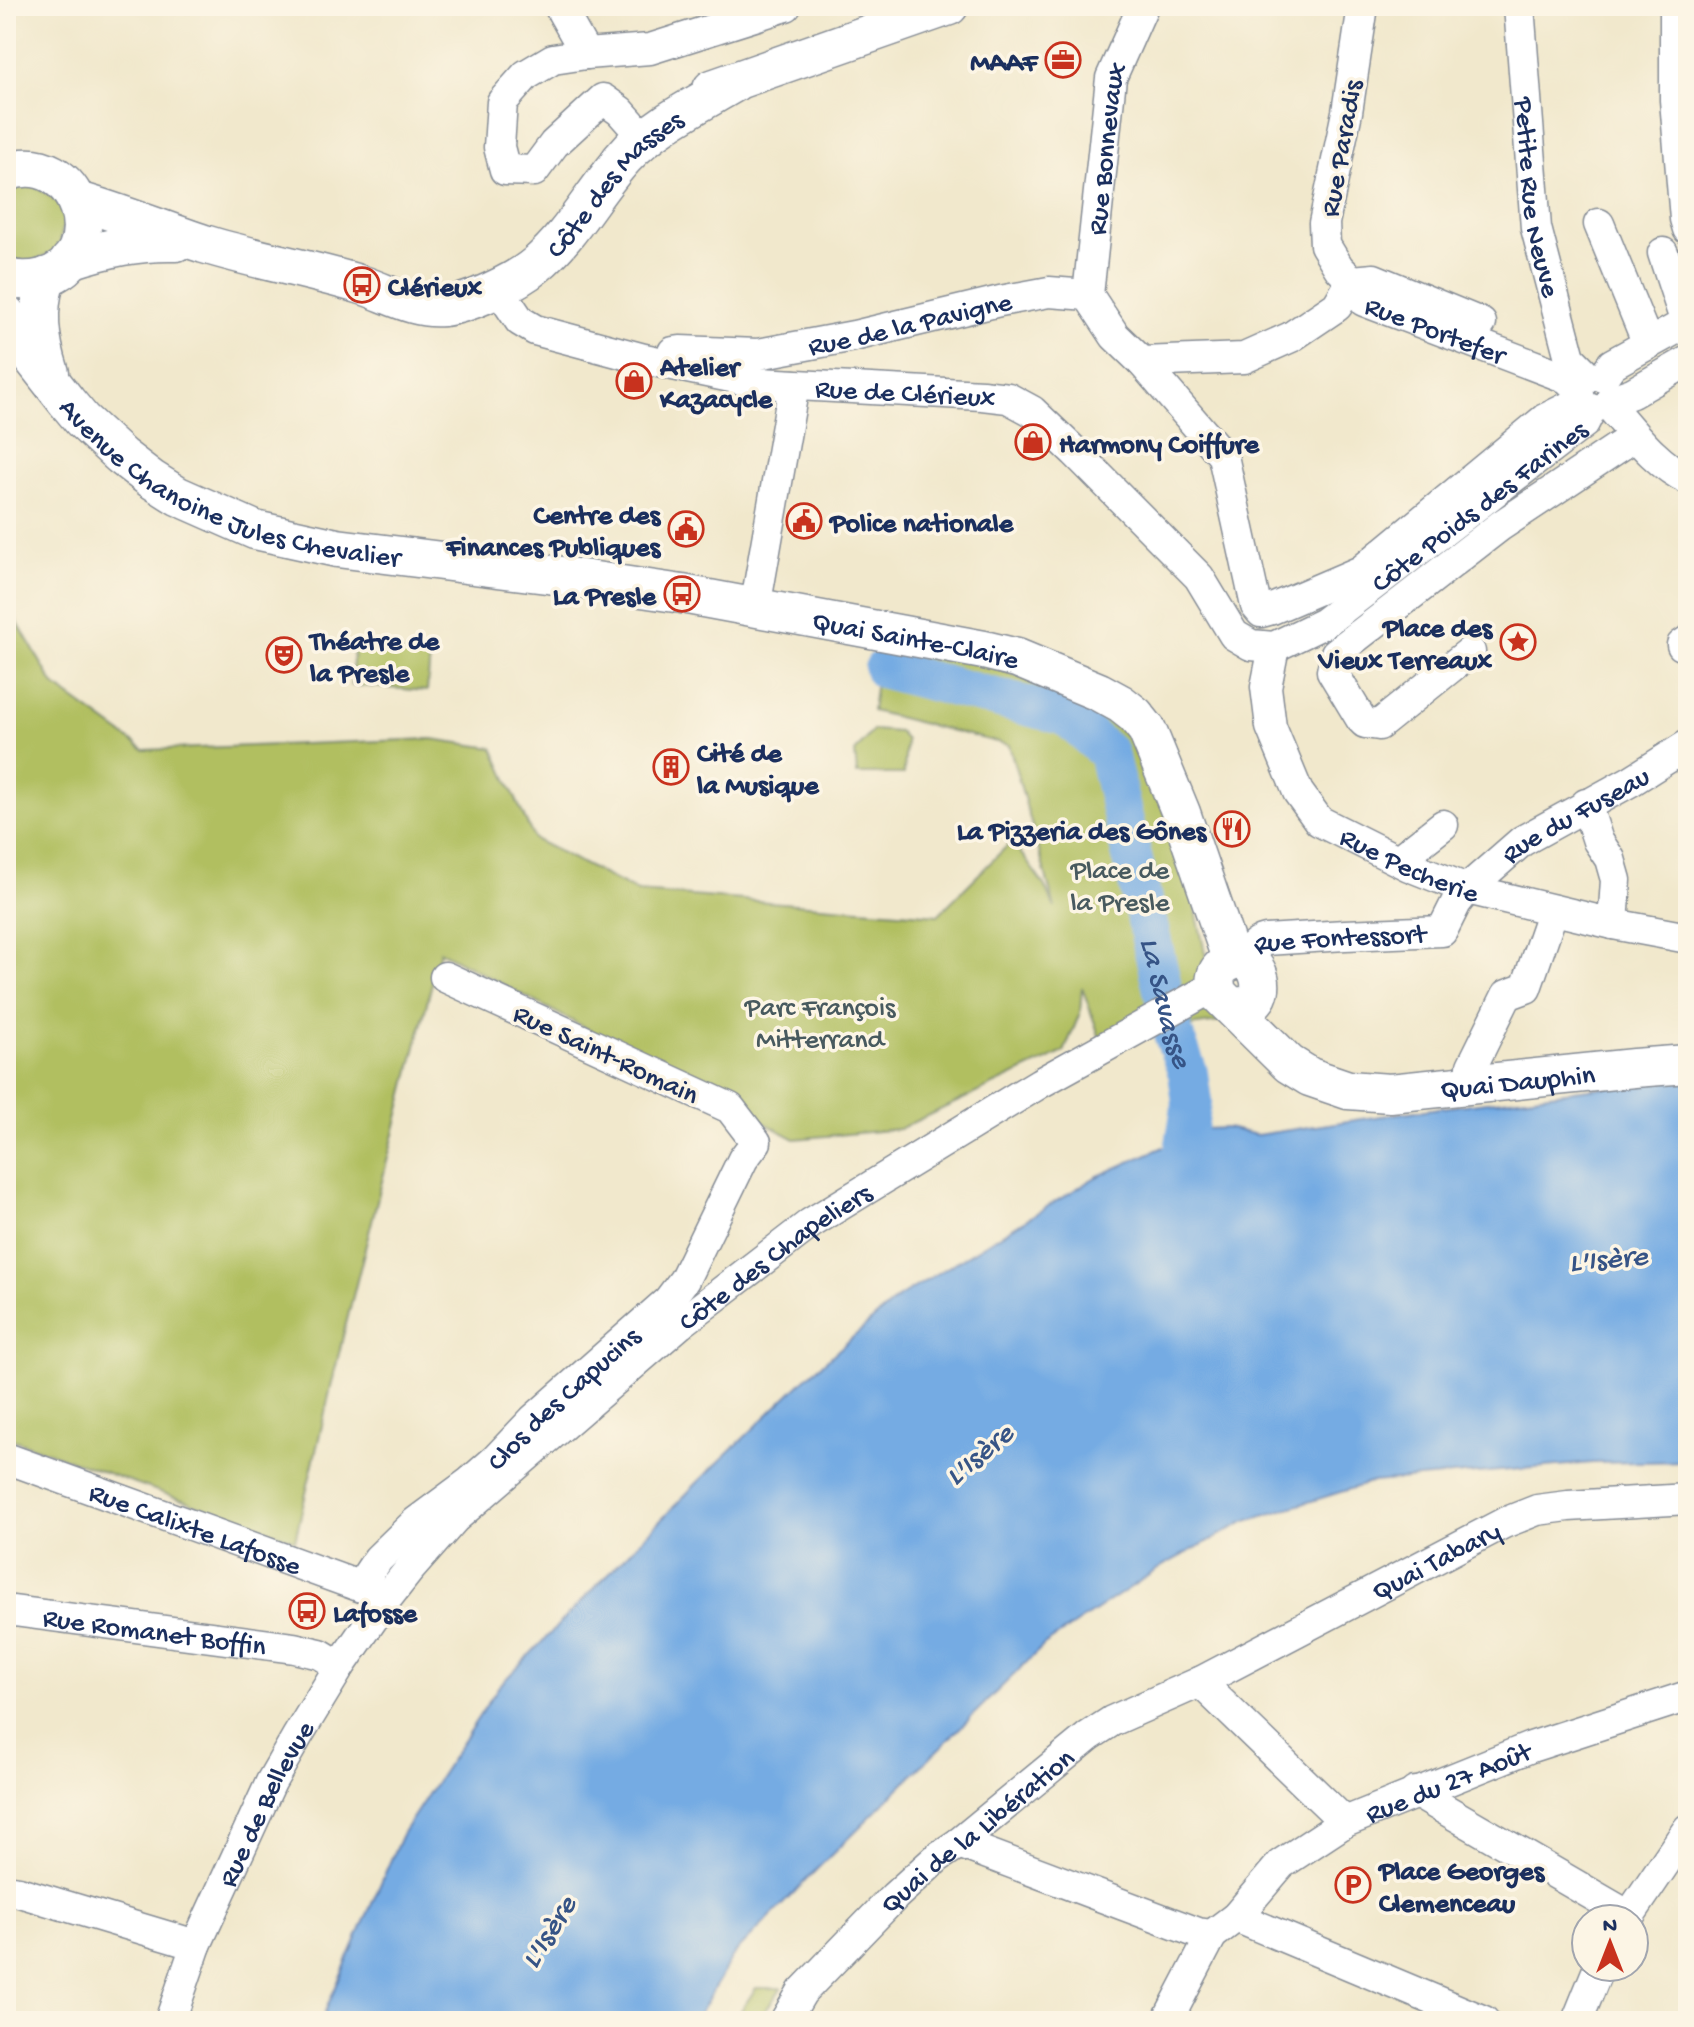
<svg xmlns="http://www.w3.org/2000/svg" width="1694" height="2027" viewBox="0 0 1694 2027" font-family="'Gochi Hand',sans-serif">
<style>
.green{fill:#b1bf61;stroke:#667760;stroke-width:2}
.water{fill:#75abe3;stroke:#486da0;stroke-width:2}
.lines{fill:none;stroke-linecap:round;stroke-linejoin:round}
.river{stroke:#75abe3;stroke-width:40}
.minor-casing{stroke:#868c95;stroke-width:33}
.major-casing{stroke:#868c95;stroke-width:41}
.minor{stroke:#fff;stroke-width:30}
.major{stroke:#fff;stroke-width:38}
.labels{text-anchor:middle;stroke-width:7;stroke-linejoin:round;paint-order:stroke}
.poi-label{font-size:28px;font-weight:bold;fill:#1b2f5e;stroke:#fcf5e5;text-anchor:start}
.street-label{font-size:28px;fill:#1b2f5e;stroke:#fcf5e5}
.park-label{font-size:28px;fill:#485a5f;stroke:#fcf5e5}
.water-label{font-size:30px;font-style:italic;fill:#365486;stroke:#fcf5e5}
</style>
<rect width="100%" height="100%" fill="#fcf5e5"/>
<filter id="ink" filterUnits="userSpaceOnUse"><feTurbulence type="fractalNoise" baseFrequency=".0125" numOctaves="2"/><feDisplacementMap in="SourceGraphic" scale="16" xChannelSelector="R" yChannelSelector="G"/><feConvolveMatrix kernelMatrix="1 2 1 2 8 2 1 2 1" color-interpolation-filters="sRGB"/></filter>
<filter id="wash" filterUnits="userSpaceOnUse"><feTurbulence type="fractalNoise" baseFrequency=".006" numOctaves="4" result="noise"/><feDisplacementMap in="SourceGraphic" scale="32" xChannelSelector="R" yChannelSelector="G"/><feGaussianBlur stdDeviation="1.8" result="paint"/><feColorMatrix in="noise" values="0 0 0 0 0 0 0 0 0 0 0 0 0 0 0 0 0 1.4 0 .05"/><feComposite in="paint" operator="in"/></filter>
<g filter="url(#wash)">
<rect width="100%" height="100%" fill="#f1e8cc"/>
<path class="green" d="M 32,183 L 66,208 L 59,250 L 29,264 L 6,258 L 6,189 Z
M 6,603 L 54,685 L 144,750 L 432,739 L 493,748 L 534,839 L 638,892 L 938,915 L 1012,841 L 1044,885 L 1055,908 L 1009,745 L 872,711 L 880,649 L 980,662 L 1081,700 L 1116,722 L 1141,749 L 1187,869 L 1220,1022 L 1100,1038 L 1082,987 L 1080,1013 L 1064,1052 L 899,1129 L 795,1139 L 440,951 L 344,1332 L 295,1540 L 6,1437 Z
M 354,648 L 430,655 L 427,691 L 351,685 Z
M 873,730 L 899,732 L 906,740 L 904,774 L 857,774 L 855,752 Z
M 756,1988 L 782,1988 L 757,2021 L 734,2021 Z"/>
<path class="water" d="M 1688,1079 L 1688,1461 L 1592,1463 L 1373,1482 L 1244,1522 L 1164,1565 L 1044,1645 L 819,1867 L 734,1954 L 695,2021 L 321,2021 L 402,1834 L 499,1686 L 697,1483 L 805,1379 L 899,1297 L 1096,1177 L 1166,1146 L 1187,1130 L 1227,1128 L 1257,1135 L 1401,1113 L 1660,1080 Z"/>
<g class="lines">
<path class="river" id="s1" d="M 884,669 L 1066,716 L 1108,753 L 1173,1033 L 1188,1073 L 1192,1102 L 1179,1182"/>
</g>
</g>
<g filter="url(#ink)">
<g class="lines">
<defs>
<g id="minor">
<path d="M 559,6 L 586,54"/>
<path id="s2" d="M 1363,6 L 1347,112 L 1324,223 L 1325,245 L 1339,268 L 1352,281 L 1364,301 L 1567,378 L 1579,390"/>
<path id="s3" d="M 1519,6 L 1536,228 L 1570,358 L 1589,377"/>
<path d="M 1675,6 L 1675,100 L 1685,219 L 1688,229"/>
<path d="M 617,158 L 633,140 L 636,129 L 620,111 L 603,99 L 554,144 L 534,171 L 505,170 L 499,147 L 502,102 L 526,75 L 553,59 L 586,54 L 650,49 L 786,6"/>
<path d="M 1599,224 L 1648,344"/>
<path d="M 1663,253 L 1686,323"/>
<path d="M 1352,281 L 1374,279 L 1481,323"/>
<path id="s4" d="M 498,288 L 520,321 L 535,330 L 644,359 L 760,383 L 982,395 L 1008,398 L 1032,411 L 1075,452 L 1199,577 L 1234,635 L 1251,645 L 1274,647 L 1324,623 L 1584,423 L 1591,409"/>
<path d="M 1088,295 L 1115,336 L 1142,362 L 1223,456 L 1256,606 L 1261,612 L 1272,609 L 1361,571 L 1545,419 L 1581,401"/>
<path id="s5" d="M 1088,295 L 1111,78 L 1143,6"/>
<path id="s6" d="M 673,352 L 680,351 L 758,354 L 854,336 L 1000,301 L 1049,292 L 1088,295"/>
<path d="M 1142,362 L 1244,358 L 1291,337 L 1337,306 L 1352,281"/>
<path d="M 1603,377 L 1612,364 L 1688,322"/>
<path d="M 1612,400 L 1632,393 L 1688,361"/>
<path d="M 1609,405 C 1632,431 1656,465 1688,479"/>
<path d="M 755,608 L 794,385"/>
<path d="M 1682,645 L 1688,641"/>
<path id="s7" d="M 1274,647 L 1266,687 L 1271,727 L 1298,792 L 1319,821 L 1409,866 L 1467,889 L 1613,924 L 1688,938"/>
<path d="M 1470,652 L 1379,725 L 1365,723 L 1361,719 L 1332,671 L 1336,653 L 1500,526 L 1635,436"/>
<path d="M 1586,804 L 1598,841 L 1610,859 L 1616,880 L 1613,924"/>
<path d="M 1400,861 L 1406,854 L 1443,825"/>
<path id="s8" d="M 1246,961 C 1249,950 1254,943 1266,940 L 1345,935 L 1442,931 L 1456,903 L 1467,889 L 1522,841 L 1631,781 L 1688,745"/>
<path d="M 1470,1085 L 1472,1066 L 1507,995 L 1526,988 L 1553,910"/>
<path id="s9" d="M 6,1458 L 378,1593"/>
<path id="s10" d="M 360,1586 L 378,1559 L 416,1522 L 470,1482 L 495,1460 L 533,1420 L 668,1301 L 684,1280 L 743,1159 L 756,1142 L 730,1108 L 445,977"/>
<path id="s11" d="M 6,1610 L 294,1648 L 320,1654 L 340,1666"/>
<path d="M 1200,1682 L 1345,1822"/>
<path d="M 1415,1792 L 1629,1916"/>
<path id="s12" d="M 959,1843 L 1198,1933 L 1212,1935 L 1236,1917 L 1281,1864 L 1345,1822 L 1531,1747 L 1688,1696"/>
<path d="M 6,1890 L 19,1892 L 196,1945"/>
<path d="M 1236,1917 L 1484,2021"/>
<path d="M 1627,1919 L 1688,1829"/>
<path id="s13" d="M 170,2021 L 196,1945 L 271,1782 L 298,1735 L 340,1666 L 387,1598 L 409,1570 L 454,1519 L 680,1324 L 811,1223 L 1040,1083 L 1215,986"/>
<path id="s14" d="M 785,2021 L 802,1992 L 895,1896 L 938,1857 L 959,1843 L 1089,1736 L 1112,1721 L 1200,1682 L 1504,1523 L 1537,1510 L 1568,1506 L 1688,1499"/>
<path d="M 1167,2021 L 1212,1935"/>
<path d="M 1577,2021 L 1599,1967"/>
</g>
<g id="major">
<path d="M 712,89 L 949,6"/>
<path d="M 6,172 C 79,145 114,258 43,278 C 30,281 18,282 6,277"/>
<path id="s15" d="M 78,201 C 120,213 162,230 204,244 C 256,260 310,269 362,285 C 388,293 414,310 443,307 C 469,304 516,282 536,265 C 572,235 593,192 624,158 C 653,126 697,105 734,83"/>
<path d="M 70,260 C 107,248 137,241 176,242"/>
<path d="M 46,277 C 36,312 39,338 50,373"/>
<path id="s16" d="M 6,314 L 20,342 L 67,402 L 82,420 L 121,456 L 151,479 L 178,496 L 255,530 L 337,548 L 555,575 L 682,594 L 984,650 L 1017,658 L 1099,692 L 1121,704 L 1135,715 L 1147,730 L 1181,813 L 1232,961"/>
<path id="s17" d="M 1229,1005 C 1281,1017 1260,937 1224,965 C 1214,973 1214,983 1218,994 L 1289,1064 L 1310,1077 L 1348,1090 L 1390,1093 L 1634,1068 L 1688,1064"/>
</g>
</defs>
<use href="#minor" class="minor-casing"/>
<use href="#major" class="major-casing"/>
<use href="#minor" class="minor"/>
<use href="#major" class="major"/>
</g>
</g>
<defs>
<symbol id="office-ring" viewBox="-11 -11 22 22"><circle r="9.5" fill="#fcf5e5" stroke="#c8321e" stroke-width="1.5"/><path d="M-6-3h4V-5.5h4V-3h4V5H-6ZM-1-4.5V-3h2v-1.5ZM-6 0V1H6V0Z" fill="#c8321e"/></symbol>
<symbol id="bus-ring" viewBox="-11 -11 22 22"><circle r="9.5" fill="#fcf5e5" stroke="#c8321e" stroke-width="1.5"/><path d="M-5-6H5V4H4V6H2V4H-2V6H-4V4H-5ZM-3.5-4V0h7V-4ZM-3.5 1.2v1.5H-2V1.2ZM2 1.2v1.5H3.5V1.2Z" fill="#c8321e"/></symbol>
<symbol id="shop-ring" viewBox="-11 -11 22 22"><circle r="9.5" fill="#fcf5e5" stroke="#c8321e" stroke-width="1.5"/><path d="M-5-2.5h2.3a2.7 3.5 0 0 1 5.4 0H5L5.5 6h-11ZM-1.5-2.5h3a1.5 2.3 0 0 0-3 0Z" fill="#c8321e"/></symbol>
<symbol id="civic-ring" viewBox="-11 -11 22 22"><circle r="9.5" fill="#fcf5e5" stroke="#c8321e" stroke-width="1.5"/><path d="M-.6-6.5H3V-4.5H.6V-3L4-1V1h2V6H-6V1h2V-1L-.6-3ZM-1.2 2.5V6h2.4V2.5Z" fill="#c8321e"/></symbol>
<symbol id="sight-ring" viewBox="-11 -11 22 22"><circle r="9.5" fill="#fcf5e5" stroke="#c8321e" stroke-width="1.5"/><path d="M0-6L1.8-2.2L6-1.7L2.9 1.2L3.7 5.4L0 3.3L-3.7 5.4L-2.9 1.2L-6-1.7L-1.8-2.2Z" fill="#c8321e"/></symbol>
<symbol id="theatre-ring" viewBox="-11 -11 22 22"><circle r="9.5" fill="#fcf5e5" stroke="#c8321e" stroke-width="1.5"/><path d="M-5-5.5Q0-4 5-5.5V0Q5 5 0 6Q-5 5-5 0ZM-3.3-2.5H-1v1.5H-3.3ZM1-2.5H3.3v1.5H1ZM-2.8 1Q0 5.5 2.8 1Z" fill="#c8321e"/></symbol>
<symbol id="building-ring" viewBox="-11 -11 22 22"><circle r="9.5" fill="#fcf5e5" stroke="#c8321e" stroke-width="1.5"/><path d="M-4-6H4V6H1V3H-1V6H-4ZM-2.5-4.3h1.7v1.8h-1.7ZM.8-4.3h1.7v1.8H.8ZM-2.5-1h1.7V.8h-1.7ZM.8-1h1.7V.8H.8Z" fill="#c8321e"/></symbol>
<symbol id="restaurant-ring" viewBox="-11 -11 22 22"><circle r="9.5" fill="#fcf5e5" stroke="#c8321e" stroke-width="1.5"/><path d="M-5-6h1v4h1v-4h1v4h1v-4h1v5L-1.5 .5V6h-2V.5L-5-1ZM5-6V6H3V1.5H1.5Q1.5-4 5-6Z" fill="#c8321e"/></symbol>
<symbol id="parking-ring" viewBox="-11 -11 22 22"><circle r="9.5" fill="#fcf5e5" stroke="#c8321e" stroke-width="1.5"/><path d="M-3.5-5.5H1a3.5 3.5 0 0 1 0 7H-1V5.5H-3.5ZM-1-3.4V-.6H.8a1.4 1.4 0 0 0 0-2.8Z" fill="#c8321e"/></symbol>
</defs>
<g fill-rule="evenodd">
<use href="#office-ring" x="1043" y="40" width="40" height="40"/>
<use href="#bus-ring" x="342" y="265" width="40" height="40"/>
<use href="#shop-ring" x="614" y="361" width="40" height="40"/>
<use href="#shop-ring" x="1013" y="422" width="40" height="40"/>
<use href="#civic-ring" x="784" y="501" width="40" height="40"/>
<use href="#civic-ring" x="666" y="509" width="40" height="40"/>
<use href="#bus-ring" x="662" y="574" width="40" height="40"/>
<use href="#sight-ring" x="1498" y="622" width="40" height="40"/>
<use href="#theatre-ring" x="264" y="635" width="40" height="40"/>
<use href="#building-ring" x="651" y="747" width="40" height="40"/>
<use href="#restaurant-ring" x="1212" y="809" width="40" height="40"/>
<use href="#bus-ring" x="287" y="1591" width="40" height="40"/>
<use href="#parking-ring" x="1333" y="1865" width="40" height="40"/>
</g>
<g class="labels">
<g class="poi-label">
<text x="1037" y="70" text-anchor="end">MAAF</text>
<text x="388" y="295">Clérieux</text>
<text x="660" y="375">Atelier<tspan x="660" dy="32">Kazacycle</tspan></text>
<text x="1059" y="452">Harmony Coiffure</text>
<text x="660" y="523" text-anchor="end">Centre des<tspan x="660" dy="32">Finances Publiques</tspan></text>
<text x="830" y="531">Police nationale</text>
<text x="656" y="604" text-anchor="end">La Presle</text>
<text x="1492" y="636" text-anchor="end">Place des<tspan x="1492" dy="32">Vieux Terreaux</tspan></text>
<text x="310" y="649">Théatre de<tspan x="310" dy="32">la Presle</tspan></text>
<text x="697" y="761">Cité de<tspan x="697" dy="32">la Musique</tspan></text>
<text x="1206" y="839" text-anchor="end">La Pizzeria des Gônes</text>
<text x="333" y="1621">Lafosse</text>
<text x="1379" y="1879">Place Georges<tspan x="1379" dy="32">Clemenceau</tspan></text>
</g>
<g class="street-label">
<text transform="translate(1339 148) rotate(-80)" y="10">Rue Paradis</text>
<text dy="10" stroke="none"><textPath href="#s5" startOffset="148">Rue Bonnevaux</textPath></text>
<text dy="10" stroke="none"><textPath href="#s15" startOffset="598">Côte des Masses</textPath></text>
<text dy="10" stroke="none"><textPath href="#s3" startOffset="192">Petite Rue Neuve</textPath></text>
<text dy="10" stroke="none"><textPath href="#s6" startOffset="240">Rue de la Pavigne</textPath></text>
<text dy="10" stroke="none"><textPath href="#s2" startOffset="388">Rue Portefer</textPath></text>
<text dy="10" stroke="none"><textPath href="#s4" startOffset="434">Rue de Clérieux</textPath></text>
<text dy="10" stroke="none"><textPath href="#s16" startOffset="296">Avenue Chanoine Jules Chevalier</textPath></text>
<text dy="10" stroke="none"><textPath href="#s4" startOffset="1160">Côte Poids des Farines</textPath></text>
<text dy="10" stroke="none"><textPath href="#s16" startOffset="1008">Quai Sainte-Claire</textPath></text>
<text dy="10" stroke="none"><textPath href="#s8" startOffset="388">Rue du Fuseau</textPath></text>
<text dy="10" stroke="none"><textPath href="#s7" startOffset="288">Rue Pecherie</textPath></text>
<text dy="10" stroke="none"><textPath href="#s8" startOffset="104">Rue Fontessort</textPath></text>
<text transform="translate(607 1052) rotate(25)" y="10">Rue Saint-Romain</text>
<text dy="10" stroke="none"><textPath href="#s17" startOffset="464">Quai Dauphin</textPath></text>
<text dy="10" stroke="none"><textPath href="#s13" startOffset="996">Côte des Chapeliers</textPath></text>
<text dy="10" stroke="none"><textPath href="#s10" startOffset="278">Clos des Capucins</textPath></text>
<text dy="10" stroke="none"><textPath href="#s9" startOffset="202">Rue Calixte Lafosse</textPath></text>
<text dy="10" stroke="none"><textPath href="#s14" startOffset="808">Quai Tabary</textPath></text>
<text dy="10" stroke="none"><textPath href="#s11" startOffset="150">Rue Romanet Boffin</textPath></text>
<text dy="10" stroke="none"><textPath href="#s12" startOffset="556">Rue du 27 Août</textPath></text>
<text dy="10" stroke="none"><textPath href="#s13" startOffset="238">Rue de Bellevue</textPath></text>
<text dy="10" stroke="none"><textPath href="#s14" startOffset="272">Quai de la Libération</textPath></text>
</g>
<g class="park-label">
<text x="1120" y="878">Place de<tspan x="1120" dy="32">la Presle</tspan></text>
<text x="820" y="1015">Parc François<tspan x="820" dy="32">Mitterrand</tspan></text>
</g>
<g class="water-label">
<text dy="10" stroke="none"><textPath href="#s1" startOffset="500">La Savasse</textPath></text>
<text transform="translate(1608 1257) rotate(-5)" y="10">L'Isère</text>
<text transform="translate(978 1453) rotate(-40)" y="10">L'Isère</text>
<text transform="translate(547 1931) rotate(-58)" y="10">L'Isère</text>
</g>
</g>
<rect width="1694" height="2027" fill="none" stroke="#fcf5e5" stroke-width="32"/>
<g transform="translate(1610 1943)"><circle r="38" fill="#fcf5e5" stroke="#a2a6af" stroke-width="2"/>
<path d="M0-6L14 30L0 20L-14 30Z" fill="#c8321e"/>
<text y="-12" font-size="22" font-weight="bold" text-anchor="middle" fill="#1b2f5e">N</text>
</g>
</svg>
